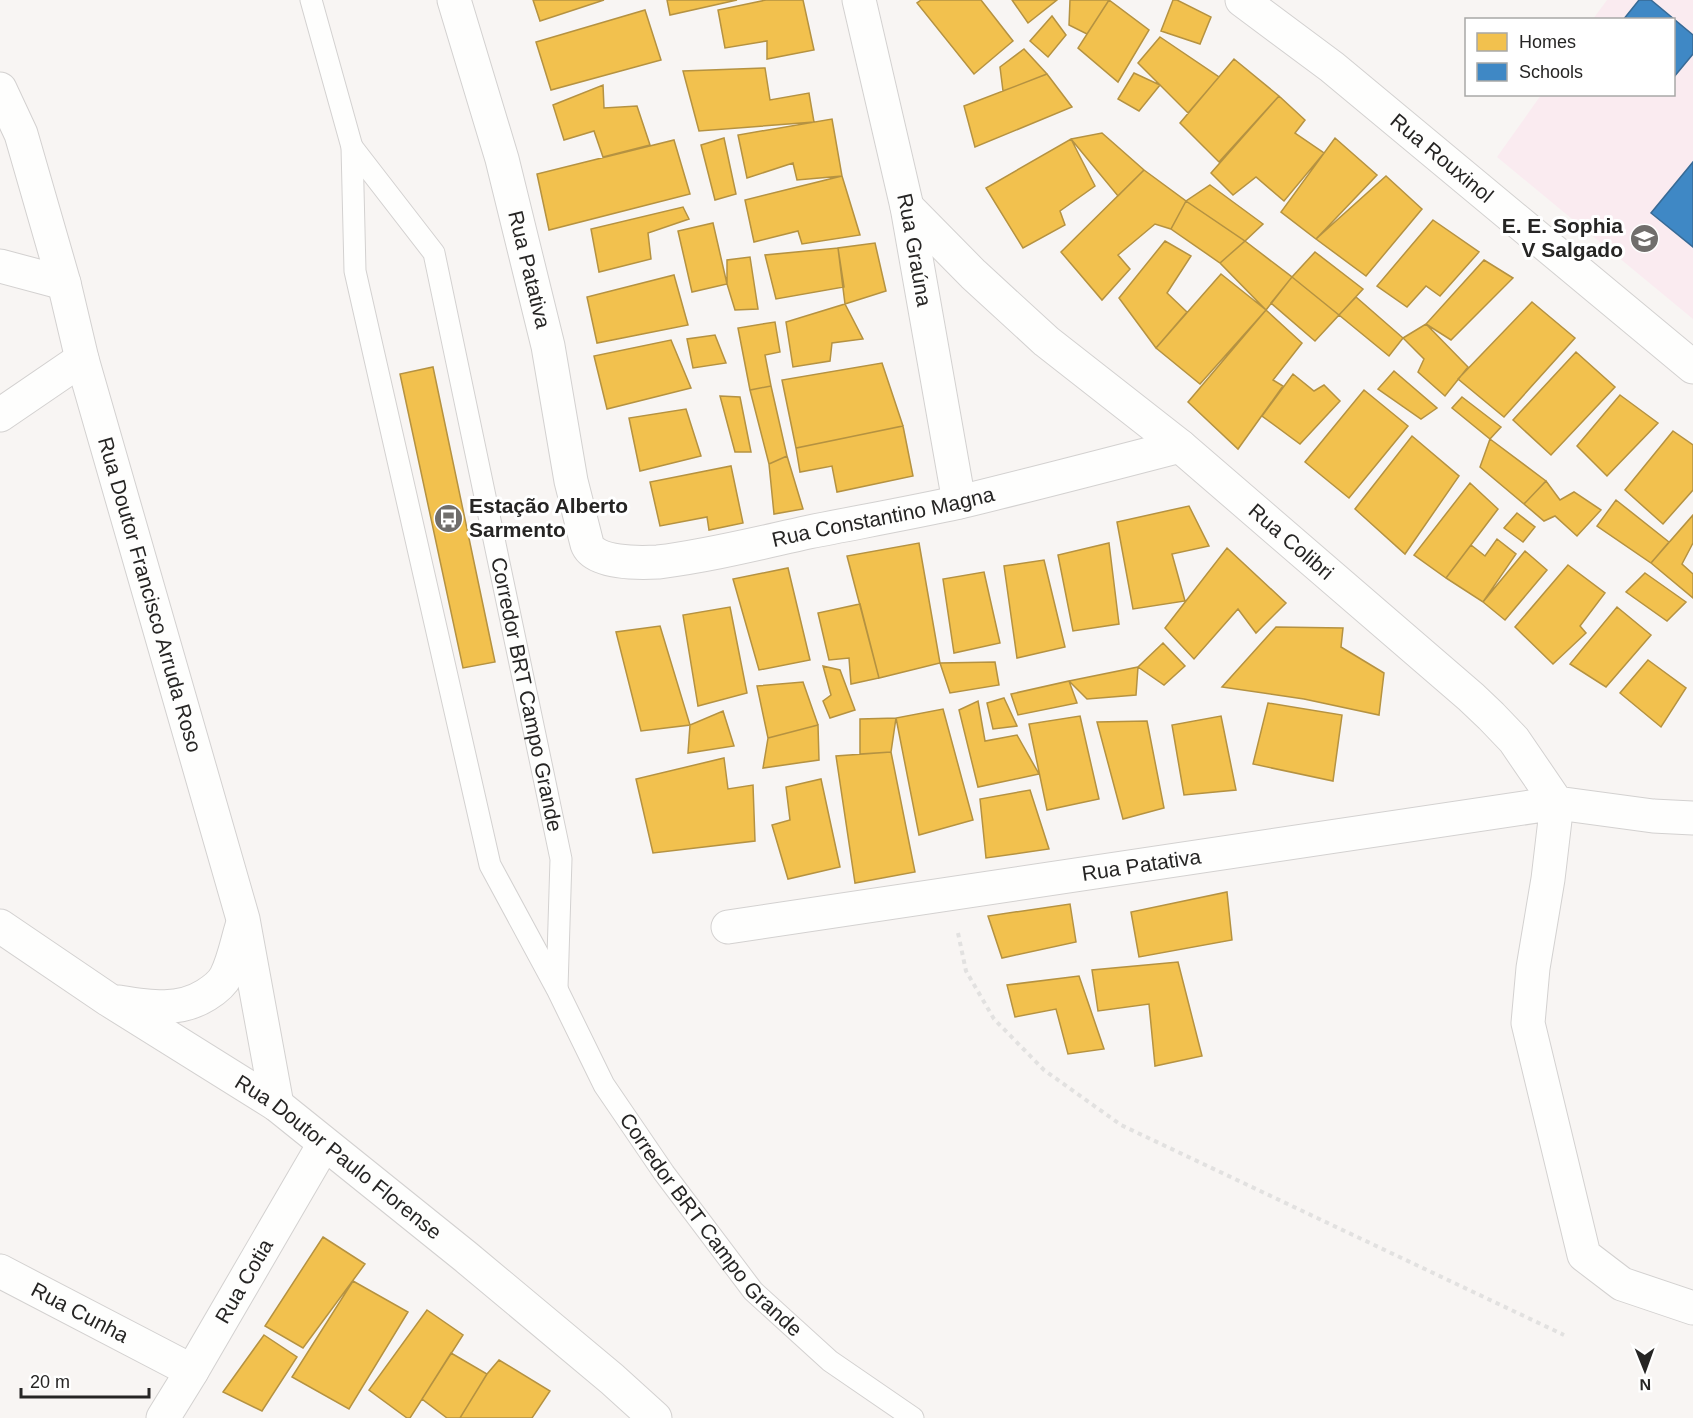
<svg xmlns="http://www.w3.org/2000/svg" width="1693" height="1418" viewBox="0 0 1693 1418" font-family="Arial,sans-serif">
<style>
.education{fill:#faebf0}
.homes{fill:#f2c14e;stroke:#b59241;stroke-width:1.5}
.schools{fill:#3f88c5;stroke:#386a95;stroke-width:1.5}
.lines{fill:none;stroke-linecap:round;stroke-linejoin:round}
.lane-casing{stroke:#d3d1d0;stroke-width:23}
.street-casing{stroke:#d3d1d0;stroke-width:35}
.path{stroke:#e2e1e0;stroke-width:4;stroke-dasharray:4.5 4.5;stroke-linecap:butt}
.lane{stroke:#fefefd;stroke-width:21}
.street{stroke:#fefefd;stroke-width:33}
.labels{text-anchor:middle;stroke-width:6;stroke-linejoin:round;paint-order:stroke}
.street-label{font-size:21px;fill:#262524;stroke:#fff}
.poi-label{font-size:21px;font-weight:bold;fill:#262524;stroke:#fff;text-anchor:end}
</style>
<rect width="100%" height="100%" fill="#f8f5f3"/>
<path class="education" d="M 1607,0 L 1693,0 L 1693,319 L 1497,157 L 1541,95 L 1674,94 L 1674,20 L 1593,19 Z"/>
<path class="homes" d="M 533,0 L 604,0 L 540,21 Z
M 667,0 L 737,0 L 670,15 Z
M 766,0 L 803,0 L 814,50 L 767,59 L 767,41 L 725,48 L 718,10 Z
M 921,0 L 981,0 L 1013,41 L 974,74 L 917,3 Z
M 1012,0 L 1057,0 L 1028,23 Z
M 1070,0 L 1109,0 L 1087,34 L 1069,25 Z
M 1109,0 L 1149,30 L 1118,82 L 1078,48 Z
M 1173,0 L 1177,0 L 1211,17 L 1200,44 L 1161,31 Z
M 645,10 L 661,60 L 551,90 L 536,42 Z
M 1052,16 L 1066,35 L 1048,57 L 1030,41 Z
M 1160,37 L 1219,77 L 1188,113 L 1138,63 Z
M 1024,49 L 1047,74 L 1003,91 L 1000,67 Z
M 1234,59 L 1279,96 L 1219,162 L 1180,123 Z
M 765,68 L 770,100 L 809,93 L 814,122 L 699,131 L 683,71 Z
M 1134,73 L 1160,85 L 1139,111 L 1118,99 Z
M 1047,74 L 1072,107 L 975,147 L 964,106 Z
M 603,85 L 604,108 L 637,106 L 650,145 L 603,157 L 594,131 L 564,140 L 553,105 Z
M 1279,96 L 1305,120 L 1295,133 L 1324,153 L 1284,201 L 1256,177 L 1233,195 L 1211,173 Z
M 832,119 L 842,176 L 797,180 L 793,163 L 747,178 L 738,135 Z
M 1102,133 L 1144,170 L 1118,196 L 1071,139 Z
M 724,138 L 736,194 L 715,200 L 701,145 Z
M 1335,138 L 1377,175 L 1316,239 L 1281,212 Z
M 1071,139 L 1095,186 L 1060,211 L 1065,225 L 1023,248 L 986,188 Z
M 674,140 L 690,194 L 549,230 L 537,174 Z
M 1144,170 L 1186,201 L 1171,229 L 1155,224 L 1118,255 L 1130,269 L 1102,300 L 1061,252 Z
M 842,176 L 860,235 L 802,244 L 798,231 L 754,242 L 745,200 Z
M 1386,176 L 1422,209 L 1366,276 L 1316,239 Z
M 1210,185 L 1263,224 L 1245,241 L 1186,201 Z
M 1186,201 L 1245,241 L 1220,263 L 1171,229 Z
M 683,207 L 689,219 L 648,233 L 651,259 L 599,272 L 591,229 Z
M 1433,220 L 1479,252 L 1440,296 L 1426,286 L 1407,307 L 1377,286 Z
M 713,223 L 727,284 L 692,292 L 678,231 Z
M 1165,241 L 1191,256 L 1167,293 L 1187,312 L 1156,348 L 1119,298 Z
M 1245,241 L 1292,277 L 1266,310 L 1220,263 Z
M 875,243 L 886,291 L 845,304 L 838,248 Z
M 838,248 L 844,287 L 776,299 L 765,255 Z
M 1315,252 L 1363,289 L 1339,315 L 1292,277 Z
M 750,257 L 758,309 L 735,310 L 727,284 L 727,260 Z
M 1484,260 L 1513,278 L 1451,340 L 1426,324 Z
M 1221,274 L 1266,310 L 1200,384 L 1156,348 Z
M 674,275 L 688,325 L 597,343 L 587,297 Z
M 1292,277 L 1339,315 L 1315,341 L 1271,303 Z
M 1356,297 L 1403,338 L 1389,356 L 1339,315 Z
M 1532,302 L 1575,338 L 1504,417 L 1458,379 Z
M 845,304 L 863,339 L 832,343 L 830,361 L 793,367 L 786,322 Z
M 1266,310 L 1302,343 L 1273,380 L 1283,386 L 1238,449 L 1188,402 Z
M 775,322 L 780,352 L 765,355 L 771,386 L 750,390 L 738,328 Z
M 1426,324 L 1468,367 L 1445,396 L 1418,372 L 1424,359 L 1403,338 Z
M 715,335 L 726,363 L 693,368 L 687,339 Z
M 671,340 L 691,388 L 607,409 L 594,356 Z
M 1576,352 L 1615,387 L 1551,455 L 1513,420 Z
M 882,363 L 903,426 L 796,448 L 782,380 Z
M 433,367 L 495,662 L 463,668 L 400,374 Z
M 1394,371 L 1437,408 L 1421,419 L 1378,389 Z
M 1293,374 L 1314,391 L 1324,385 L 1340,401 L 1300,444 L 1262,416 Z
M 771,386 L 787,456 L 769,464 L 750,390 Z
M 1364,390 L 1408,426 L 1349,498 L 1305,462 Z
M 1620,395 L 1658,423 L 1607,476 L 1577,446 Z
M 720,396 L 740,397 L 751,452 L 735,452 Z
M 1462,397 L 1501,427 L 1490,439 L 1452,408 Z
M 686,409 L 701,456 L 640,471 L 629,418 Z
M 903,426 L 913,476 L 837,492 L 832,466 L 800,472 L 796,448 Z
M 1673,431 L 1693,445 L 1693,490 L 1663,524 L 1625,490 Z
M 1412,436 L 1459,476 L 1405,554 L 1355,509 Z
M 1490,439 L 1546,481 L 1524,504 L 1480,467 Z
M 787,456 L 803,509 L 774,514 L 769,464 Z
M 731,466 L 743,523 L 709,530 L 707,517 L 660,526 L 650,482 Z
M 1546,481 L 1560,500 L 1574,492 L 1601,510 L 1577,536 L 1555,516 L 1544,521 L 1524,504 Z
M 1470,483 L 1498,509 L 1446,578 L 1414,555 Z
M 1616,500 L 1669,542 L 1651,563 L 1597,526 Z
M 1189,506 L 1209,546 L 1172,554 L 1185,601 L 1133,609 L 1117,522 Z
M 1517,513 L 1535,527 L 1523,542 L 1504,528 Z
M 1693,515 L 1693,543 L 1682,564 L 1693,574 L 1693,598 L 1651,563 Z
M 1497,539 L 1516,554 L 1483,602 L 1446,578 L 1471,545 L 1485,556 Z
M 919,543 L 940,663 L 879,678 L 847,556 Z
M 1109,543 L 1119,624 L 1073,631 L 1058,555 Z
M 1227,548 L 1286,603 L 1256,633 L 1238,609 L 1194,659 L 1165,628 Z
M 1525,551 L 1547,570 L 1505,620 L 1483,602 Z
M 1044,560 L 1065,647 L 1017,658 L 1004,566 Z
M 1568,565 L 1605,593 L 1580,626 L 1586,633 L 1553,664 L 1515,627 Z
M 788,568 L 810,660 L 759,670 L 733,579 Z
M 984,572 L 1000,643 L 954,653 L 943,579 Z
M 1645,573 L 1686,602 L 1667,621 L 1626,592 Z
M 860,604 L 879,678 L 851,684 L 849,658 L 829,660 L 818,613 Z
M 730,607 L 747,693 L 698,706 L 683,615 Z
M 1617,607 L 1651,635 L 1606,687 L 1570,664 Z
M 660,626 L 690,725 L 641,731 L 616,632 Z
M 1276,627 L 1343,628 L 1341,647 L 1384,673 L 1379,715 L 1304,699 L 1222,687 Z
M 1163,643 L 1185,666 L 1164,685 L 1138,667 Z
M 1648,660 L 1686,688 L 1661,727 L 1620,693 Z
M 995,662 L 999,685 L 950,693 L 940,663 Z
M 823,666 L 840,670 L 855,710 L 830,718 L 823,701 L 831,695 Z
M 1138,667 L 1136,695 L 1087,699 L 1069,681 Z
M 1069,681 L 1077,703 L 1018,715 L 1011,694 Z
M 803,682 L 818,725 L 768,738 L 757,686 Z
M 1004,698 L 1017,726 L 993,729 L 987,703 Z
M 978,701 L 985,741 L 1017,735 L 1039,774 L 978,787 L 959,710 Z
M 1268,703 L 1342,715 L 1333,781 L 1253,764 Z
M 943,709 L 973,820 L 919,835 L 896,718 Z
M 723,711 L 734,746 L 688,753 L 690,725 Z
M 1080,716 L 1099,799 L 1047,810 L 1029,724 Z
M 1221,716 L 1236,790 L 1184,795 L 1172,725 Z
M 896,718 L 891,752 L 860,754 L 860,719 Z
M 1147,721 L 1164,808 L 1123,819 L 1097,722 Z
M 818,725 L 819,760 L 763,768 L 768,738 Z
M 891,752 L 915,872 L 855,883 L 836,756 Z
M 724,758 L 728,789 L 753,785 L 755,841 L 653,853 L 636,779 Z
M 821,779 L 840,867 L 788,879 L 772,825 L 790,820 L 786,787 Z
M 1030,790 L 1049,849 L 986,858 L 980,799 Z
M 1227,892 L 1232,940 L 1139,957 L 1131,912 Z
M 1070,904 L 1076,942 L 1002,958 L 988,916 Z
M 1178,962 L 1202,1056 L 1155,1066 L 1149,1004 L 1098,1011 L 1092,970 Z
M 1079,976 L 1104,1049 L 1068,1054 L 1056,1009 L 1015,1017 L 1007,985 Z
M 323,1237 L 365,1264 L 303,1348 L 265,1326 Z
M 353,1281 L 408,1312 L 349,1409 L 292,1377 Z
M 427,1310 L 463,1335 L 410,1418 L 407,1418 L 369,1390 Z
M 264,1335 L 297,1357 L 262,1411 L 223,1392 Z
M 451,1353 L 487,1374 L 460,1418 L 447,1418 L 422,1399 Z
M 499,1360 L 550,1391 L 532,1418 L 460,1418 L 487,1374 Z"/>
<path class="schools" d="M 1639,0 L 1651,0 L 1693,35 L 1693,54 L 1674,77 L 1674,20 L 1623,20 Z
M 1693,162 L 1693,247 L 1651,213 Z"/>
<g class="lines">
<defs>
<g id="lane">
<path id="s1" d="M 311,0 L 352,147 L 355,271 L 490,865 L 557,989 L 604,1085 L 664,1173 L 753,1291 L 830,1361 L 913,1418"/>
<path id="s2" d="M 352,147 L 434,253 L 561,859 L 557,988"/>
</g>
<g id="street">
<path id="s3" d="M 454,0 L 502,159 L 548,346 L 571,481 L 587,544 C 594,564 639,563 658,562 C 708,556 759,543 809,532 C 859,522 910,513 960,502 C 1034,484 1107,465 1180,446"/>
<path id="s4" d="M 859,0 L 907,207 L 959,502"/>
<path id="s5" d="M 1242,0 L 1332,67 L 1693,367"/>
<path id="s6" d="M 0,89 L 21,134 L 64,283 L 82,359 L 243,919 L 277,1105"/>
<path id="s7" d="M 907,207 L 973,274 L 1046,341 L 1180,446 L 1471,697 L 1491,716 L 1514,740 L 1557,803 L 1653,816 L 1693,818"/>
<path d="M 0,266 L 64,283"/>
<path d="M 0,415 L 82,359"/>
<path id="s8" d="M 0,926 L 109,1000 L 277,1105 L 466,1257 L 612,1379 L 655,1418"/>
<path id="s9" d="M 728,927 L 1557,803 L 1548,879 L 1533,968 L 1528,1023 L 1584,1255 L 1622,1284 L 1693,1308"/>
<path d="M 119,1002 C 150,1007 179,1012 206,995 C 214,990 222,984 226,976 C 234,960 237,942 242,926"/>
<path id="s10" d="M 0,1271 L 192,1371"/>
<path id="s11" d="M 163,1418 L 192,1371 L 324,1144"/>
</g>
</defs>
<use href="#lane" class="lane-casing"/>
<use href="#street" class="street-casing"/>
<path class="path" d="M 958,933 L 966,971 L 994,1019 L 1044,1070 L 1121,1125 L 1564,1335"/>
<use href="#lane" class="lane"/>
<use href="#street" class="street"/>
</g>
<defs>
<symbol id="school-disc" viewBox="-11 -11 22 22"><circle r="9.5" fill="#706e6c" stroke="#fff"/><path d="M0-5L7-2L0 1L-7-2ZM-4 1L0 2.5L4 1V4Q0 6-4 4Z" fill="#fff"/></symbol>
<symbol id="bus-disc" viewBox="-11 -11 22 22"><circle r="9.5" fill="#706e6c" stroke="#fff"/><path d="M-5-6H5V4H4V6H2V4H-2V6H-4V4H-5ZM-3.5-4V0h7V-4ZM-3.5 1.2v1.5H-2V1.2ZM2 1.2v1.5H3.5V1.2Z" fill="#fff"/></symbol>
</defs>
<g fill-rule="evenodd">
<use href="#school-disc" x="1628" y="222" width="33" height="33"/>
<use href="#bus-disc" x="432" y="502" width="33" height="33"/>
</g>
<g class="labels">
<g class="street-label">
<text dy="7" stroke="none"><textPath href="#s5" startOffset="255">Rua Rouxinol</textPath></text>
<text dy="7" stroke="none"><textPath href="#s4" startOffset="256">Rua Graúna</textPath></text>
<text dy="7" stroke="none"><textPath href="#s3" startOffset="280">Rua Patativa</textPath></text>
<text dy="7" stroke="none"><textPath href="#s3" startOffset="867">Rua Constantino Magna</textPath></text>
<text dy="7" stroke="none"><textPath href="#s7" startOffset="510">Rua Colibri</textPath></text>
<text dy="7" stroke="none"><textPath href="#s6" startOffset="528">Rua Doutor Francisco Arruda Roso</textPath></text>
<text dy="7" stroke="none"><textPath href="#s2" startOffset="585">Corredor BRT Campo Grande</textPath></text>
<text dy="7" stroke="none"><textPath href="#s9" startOffset="418">Rua Patativa</textPath></text>
<text dy="7" stroke="none"><textPath href="#s8" startOffset="410">Rua Doutor Paulo Florense</textPath></text>
<text dy="7" stroke="none"><textPath href="#s1" startOffset="1310">Corredor BRT Campo Grande</textPath></text>
<text dy="7" stroke="none"><textPath href="#s11" startOffset="159">Rua Cotia</textPath></text>
<text dy="7" stroke="none"><textPath href="#s10" startOffset="90">Rua Cunha</textPath></text>
</g>
<g class="poi-label">
<text x="1623" y="233">E. E. Sophia<tspan x="1623" dy="24">V Salgado</tspan></text>
<text x="469" y="513" text-anchor="start">Estação Alberto<tspan x="469" dy="24">Sarmento</tspan></text>
</g>
</g>
<rect x="1465" y="18" width="210" height="78" fill="#ffffff" stroke="#a8a8a7" stroke-width="1.5"/>
<rect x="1477" y="33" width="30" height="18" fill="#f2c14e" stroke="#a8a8a7" stroke-width="1.5"/>
<text x="1519" y="48" font-size="18" fill="#262524">Homes</text>
<rect x="1477" y="63" width="30" height="18" fill="#3f88c5" stroke="#a8a8a7" stroke-width="1.5"/>
<text x="1519" y="78" font-size="18" fill="#262524">Schools</text>
<g transform="translate(1645 1370) rotate(179)" stroke="#ffffff" stroke-width="4.5" paint-order="stroke">
<path d="M0-4.5L10 22L0 15L-10 22Z" fill="#262524"/>
<text y="-9" font-size="16" font-weight="bold" text-anchor="middle" fill="#262524">N</text>
</g>
<path d="M21 1388v9h128v-9" fill="none" stroke="#262524" stroke-width="3"/>
<text x="30" y="1388" font-size="18" fill="#262524" stroke="#ffffff" stroke-width="4.5" paint-order="stroke">20 m</text>
</svg>
